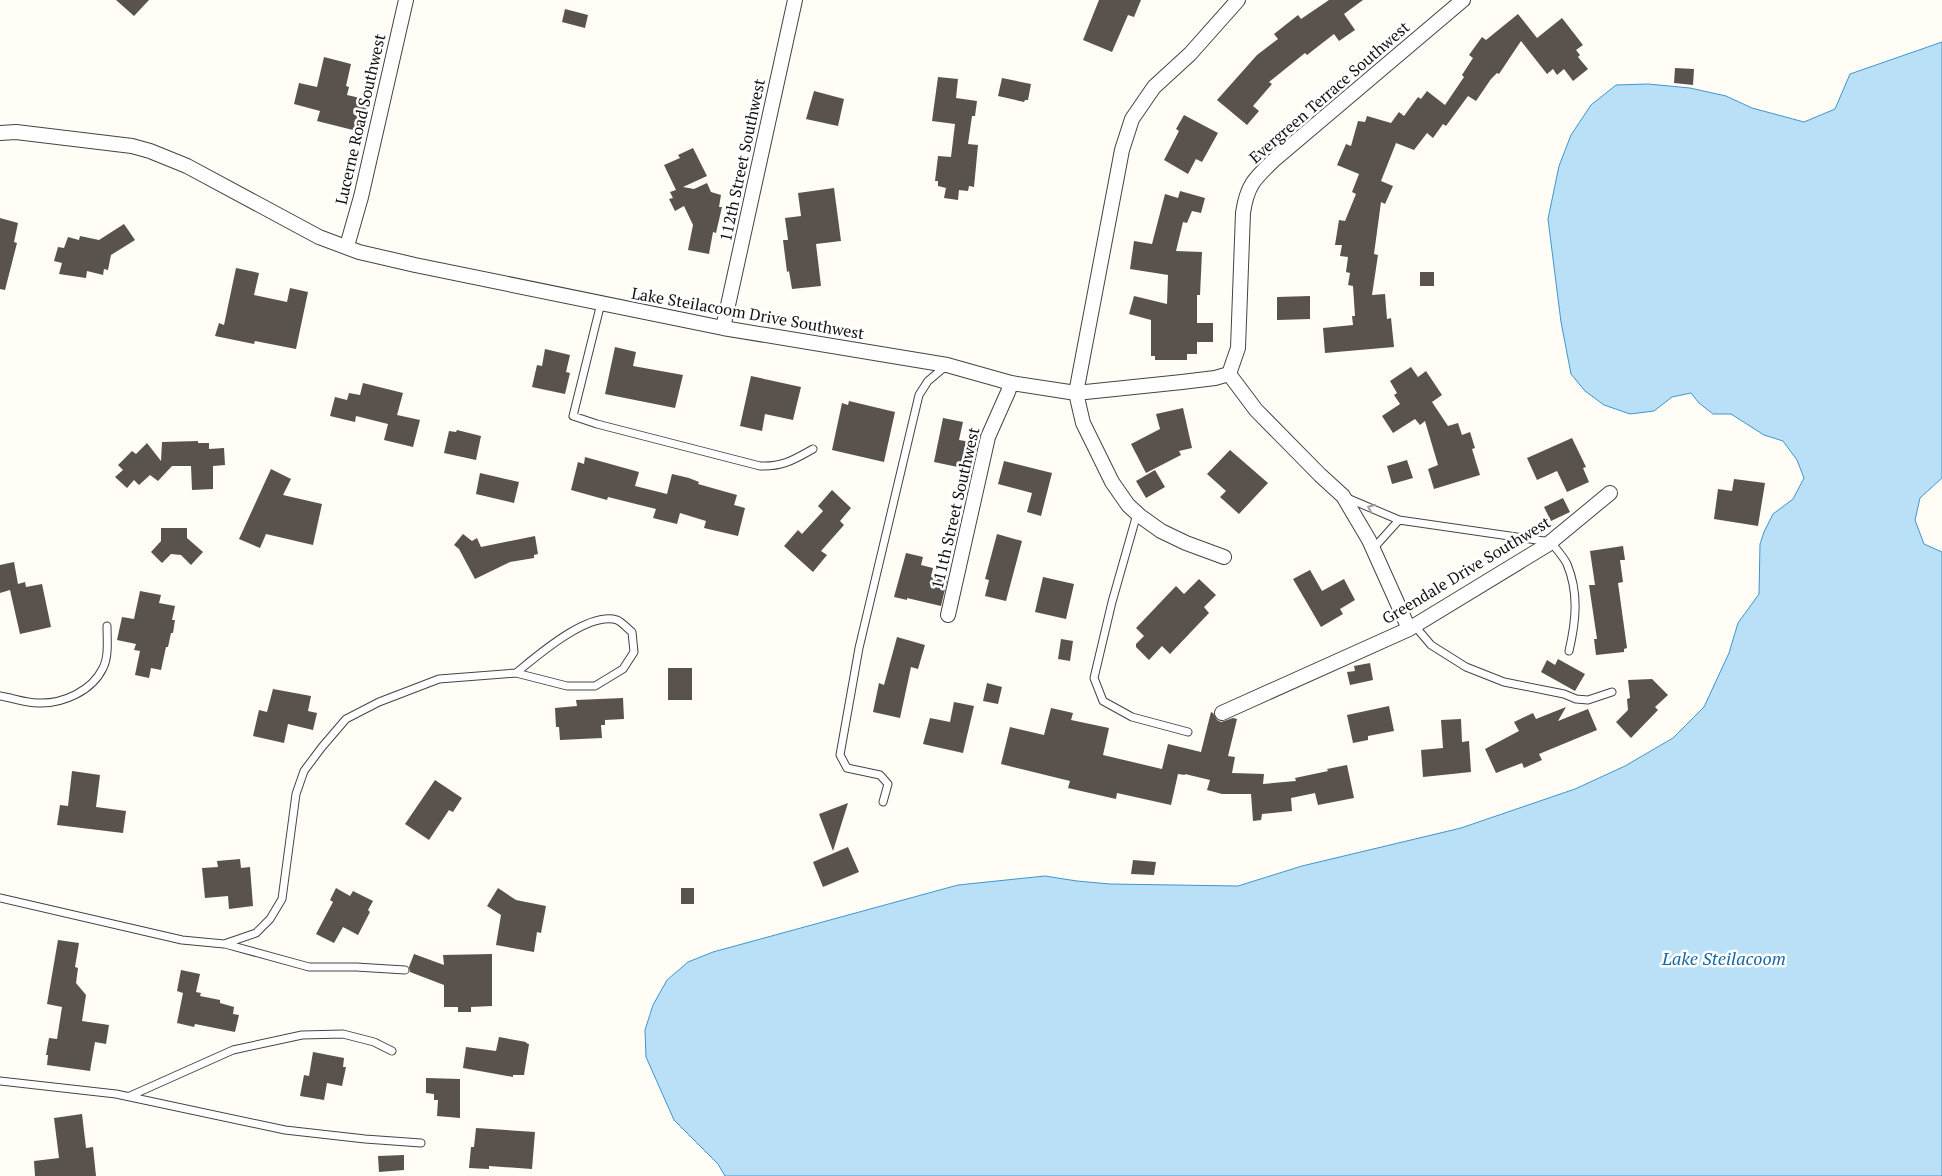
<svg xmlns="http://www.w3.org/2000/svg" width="1942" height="1176" viewBox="0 0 1942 1176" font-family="'PT Serif',serif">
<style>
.water{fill:#b9e0f7;stroke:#3f96cf}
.building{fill:#5a524d}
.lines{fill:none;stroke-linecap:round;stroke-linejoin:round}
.service-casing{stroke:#444;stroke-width:9}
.minor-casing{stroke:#444;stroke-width:16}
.service{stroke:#fff;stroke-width:7}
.minor{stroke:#fff;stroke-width:14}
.oneway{stroke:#a0a0a0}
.labels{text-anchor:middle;stroke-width:5;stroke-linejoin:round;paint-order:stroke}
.street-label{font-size:16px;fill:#111;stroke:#fff}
.water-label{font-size:18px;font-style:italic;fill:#1768a6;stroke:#fff}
</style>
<rect width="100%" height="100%" fill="#fffdf5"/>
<path class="water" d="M 1942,42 L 1942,478 L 1920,498 L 1915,520 L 1924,544 L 1942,552 L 1942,1176 L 725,1176 L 718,1164 L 674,1120 L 646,1057 L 645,1030 L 653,1005 L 667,980 L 688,962 L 713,952 L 958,885 L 1045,876 L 1077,881 L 1110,884 L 1238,886 L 1302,866 L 1461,828 L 1575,789 L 1625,766 L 1673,738 L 1704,707 L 1729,653 L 1738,623 L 1759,594 L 1760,544 L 1764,532 L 1773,514 L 1793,499 L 1804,478 L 1797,460 L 1783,441 L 1764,435 L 1731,414 L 1713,414 L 1699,403 L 1691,393 L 1672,397 L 1654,411 L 1630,414 L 1604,405 L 1585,391 L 1571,374 L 1561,322 L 1548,219 L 1559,166 L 1571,135 L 1591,105 L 1616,85 L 1648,84 L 1690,88 L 1726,96 L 1752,108 L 1804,122 L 1835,109 L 1850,74 Z"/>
<path class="building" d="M 116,0 L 149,0 L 134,16 Z
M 1099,0 L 1141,0 L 1134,17 L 1128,15 L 1112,52 L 1083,40 Z
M 1329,0 L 1363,0 L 1344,14 L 1355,30 L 1339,41 L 1334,34 L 1307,55 L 1305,53 L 1269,82 L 1272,84 L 1253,106 L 1259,111 L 1247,125 L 1217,100 L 1257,55 L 1278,39 L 1274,34 L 1298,15 L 1301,19 Z
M 565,9 L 588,15 L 585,28 L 562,22 Z
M 1518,14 L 1537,38 L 1562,18 L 1583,45 L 1576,50 L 1580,55 L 1578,57 L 1588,69 L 1573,81 L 1564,69 L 1557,75 L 1553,69 L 1547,74 L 1521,41 L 1499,74 L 1497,73 L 1491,79 L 1476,101 L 1468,96 L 1446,126 L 1443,124 L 1433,138 L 1427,133 L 1414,150 L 1396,143 L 1381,181 L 1393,186 L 1385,204 L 1381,202 L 1374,254 L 1378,255 L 1372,295 L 1385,294 L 1387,319 L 1391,318 L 1394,347 L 1325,353 L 1323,328 L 1353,325 L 1352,316 L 1355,316 L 1353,286 L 1348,285 L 1350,273 L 1346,272 L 1348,257 L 1340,256 L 1342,245 L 1335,245 L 1339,220 L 1345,221 L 1356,194 L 1352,192 L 1359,174 L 1337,165 L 1346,144 L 1351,146 L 1358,121 L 1365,122 L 1367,116 L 1391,123 L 1399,112 L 1404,116 L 1418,97 L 1421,99 L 1427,91 L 1445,105 L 1464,77 L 1462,75 L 1473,58 L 1469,55 L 1482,37 L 1486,40 Z
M 324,57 L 351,64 L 346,86 L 349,87 L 347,95 L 369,100 L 361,132 L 317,121 L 320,111 L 294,104 L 299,83 L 317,87 Z
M 1675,68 L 1694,69 L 1693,85 L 1674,83 Z
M 938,77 L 958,79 L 956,98 L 977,101 L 975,116 L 972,116 L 968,144 L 978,145 L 974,187 L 969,186 L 968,191 L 959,190 L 958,200 L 944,198 L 946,188 L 938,186 L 938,181 L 935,181 L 938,156 L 951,157 L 955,124 L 932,121 Z
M 1002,78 L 1031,84 L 1028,100 L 1025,100 L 1024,102 L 998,96 Z
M 814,91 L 844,99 L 838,126 L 806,119 Z
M 1184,115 L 1218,133 L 1202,162 L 1196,159 L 1188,174 L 1164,160 L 1179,131 L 1176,129 Z
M 693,148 L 707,176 L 683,187 L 694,189 L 707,183 L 711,192 L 721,195 L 719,207 L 722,207 L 716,233 L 713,232 L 709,254 L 688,250 L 693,225 L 684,206 L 675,211 L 669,199 L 673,198 L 670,192 L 676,190 L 664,165 L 680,158 L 678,155 Z
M 834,188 L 841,241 L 816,244 L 821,286 L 792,289 L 789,271 L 787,272 L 783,240 L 788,240 L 785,218 L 801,216 L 798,193 Z
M 1180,191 L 1205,198 L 1201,213 L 1192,211 L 1187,223 L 1183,222 L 1176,251 L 1202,252 L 1200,295 L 1197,295 L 1197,323 L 1213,323 L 1213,342 L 1197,342 L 1197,354 L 1187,354 L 1187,360 L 1155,360 L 1155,356 L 1151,356 L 1151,320 L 1129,314 L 1134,296 L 1167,304 L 1168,275 L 1130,269 L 1134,241 L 1152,244 L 1165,194 L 1178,198 Z
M 0,218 L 18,223 L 14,242 L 17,243 L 5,290 L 0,289 Z
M 124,224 L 135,240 L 111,255 L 108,270 L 104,269 L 103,275 L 87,271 L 86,278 L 59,274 L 62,263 L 54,261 L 58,247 L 64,248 L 68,237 L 79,240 L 80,236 L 99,240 Z
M 236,268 L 259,273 L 254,295 L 287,302 L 290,288 L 308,292 L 296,349 L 255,341 L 254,344 L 215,336 L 219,323 L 224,325 Z
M 1420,272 L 1434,272 L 1434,286 L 1420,286 Z
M 1310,296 L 1310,319 L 1277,320 L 1277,297 Z
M 615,347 L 636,352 L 633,366 L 683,375 L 675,408 L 605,394 Z
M 545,349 L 570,355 L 566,372 L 570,373 L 565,394 L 532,387 L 537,365 L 542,366 Z
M 1411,367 L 1418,377 L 1426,371 L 1442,395 L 1432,402 L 1448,426 L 1458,423 L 1462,435 L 1470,432 L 1475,448 L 1472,449 L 1480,475 L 1434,489 L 1428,469 L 1438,465 L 1425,421 L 1420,425 L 1415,419 L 1393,433 L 1382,416 L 1400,404 L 1394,395 L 1397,393 L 1390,381 Z
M 751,376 L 801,387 L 793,420 L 765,414 L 762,431 L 740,426 Z
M 363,383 L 403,393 L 397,415 L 420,420 L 413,447 L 384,440 L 388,424 L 356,416 L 355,422 L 330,416 L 335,397 L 347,400 L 349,393 L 360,395 Z
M 849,401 L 895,412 L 884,462 L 832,450 L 842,403 L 848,405 Z
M 1183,408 L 1192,448 L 1179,451 L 1181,455 L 1146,473 L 1131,444 L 1160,429 L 1156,414 Z
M 943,418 L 963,422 L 959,440 L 977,443 L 972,470 L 934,462 Z
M 457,430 L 481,436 L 476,460 L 444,453 L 449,431 L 456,432 Z
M 1572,438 L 1586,467 L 1583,468 L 1589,482 L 1567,492 L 1557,471 L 1537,480 L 1527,458 Z
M 198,441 L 198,443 L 209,443 L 209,449 L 224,448 L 225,465 L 213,466 L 213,489 L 192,490 L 191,466 L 172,466 L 158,481 L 150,475 L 139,485 L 134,480 L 127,488 L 115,477 L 123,470 L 118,465 L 132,451 L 136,454 L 147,443 L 161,461 L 162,442 Z
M 1230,450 L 1268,483 L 1239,514 L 1220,497 L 1226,491 L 1207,474 Z
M 585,457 L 639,472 L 635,486 L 667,494 L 672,474 L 689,478 L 699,482 L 698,484 L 737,495 L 734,505 L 745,508 L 738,536 L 704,528 L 706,521 L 680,513 L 677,524 L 653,518 L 656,509 L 608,497 L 607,500 L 571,490 L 578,462 L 584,464 Z
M 1407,460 L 1413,478 L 1392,484 L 1387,466 Z
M 1004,461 L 1052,473 L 1041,516 L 1027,512 L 1032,493 L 998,484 Z
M 271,469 L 291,479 L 283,495 L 322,504 L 313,545 L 266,534 L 260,548 L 239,539 Z
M 1155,470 L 1165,487 L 1146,498 L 1136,481 Z
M 480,473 L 519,482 L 514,503 L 476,494 Z
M 1734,479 L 1765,483 L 1758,526 L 1714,519 L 1718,489 L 1732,491 Z
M 832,490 L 851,508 L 840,521 L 844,525 L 821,551 L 827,555 L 813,572 L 784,546 L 798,530 L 802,534 L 823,511 L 818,506 Z
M 1563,498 L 1570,512 L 1551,521 L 1544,507 Z
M 161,528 L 187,528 L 187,538 L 203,552 L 191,565 L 181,555 L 171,554 L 162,563 L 151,552 L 161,541 Z
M 463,534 L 472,541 L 477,538 L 481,547 L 535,536 L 538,554 L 534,555 L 534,558 L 510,562 L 475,579 L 459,549 L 454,545 Z
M 997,534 L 1022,541 L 1006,601 L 985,596 L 989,580 L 985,579 Z
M 1623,546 L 1625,560 L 1620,560 L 1623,582 L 1618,583 L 1627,648 L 1624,649 L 1624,652 L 1596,655 L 1594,639 L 1597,639 L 1589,585 L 1595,585 L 1590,551 Z
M 906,553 L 923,557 L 921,565 L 933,568 L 931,577 L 947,581 L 941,606 L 907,598 L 907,600 L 894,597 Z
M 14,562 L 18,584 L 25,582 L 26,587 L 42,584 L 51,627 L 20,634 L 10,590 L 0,593 L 0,565 Z
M 1310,570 L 1322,591 L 1344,579 L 1355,600 L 1340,609 L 1343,614 L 1321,627 L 1293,579 Z
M 1043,577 L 1074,584 L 1066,619 L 1035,612 Z
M 1199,579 L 1216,595 L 1204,607 L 1209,613 L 1170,654 L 1162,646 L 1149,660 L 1136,647 L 1136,644 L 1144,636 L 1136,628 L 1176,586 L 1184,594 Z
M 140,591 L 161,595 L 159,603 L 175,606 L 172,620 L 175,620 L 173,633 L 171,633 L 168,647 L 166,647 L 161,670 L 151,668 L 149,678 L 135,675 L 140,651 L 134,650 L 136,644 L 117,640 L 122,617 L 134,619 Z
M 897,637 L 925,645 L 918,669 L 911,667 L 900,718 L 873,712 L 879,683 L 884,685 Z
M 1061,639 L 1073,641 L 1070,661 L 1058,659 Z
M 1558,659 L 1585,674 L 1575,691 L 1541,672 L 1547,660 L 1555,665 Z
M 1370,663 L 1373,680 L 1350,685 L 1347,672 L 1355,671 L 1354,666 Z
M 668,668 L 692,668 L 692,700 L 668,700 Z
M 1652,679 L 1668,695 L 1655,707 L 1658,710 L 1631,738 L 1616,722 L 1628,710 L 1627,699 L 1630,698 L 1628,680 Z
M 987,683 L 1002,687 L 998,704 L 983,701 Z
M 273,689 L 311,696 L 308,711 L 317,713 L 313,730 L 288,724 L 284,743 L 253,736 L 259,710 L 267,712 Z
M 623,698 L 624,719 L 605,720 L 605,725 L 601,725 L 602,738 L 560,740 L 559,727 L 556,727 L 555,708 L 577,706 L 576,700 Z
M 954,702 L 974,706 L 963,753 L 923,744 L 930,718 L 950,722 Z
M 1389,706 L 1394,731 L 1368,736 L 1368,740 L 1353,743 L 1347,715 Z
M 1566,707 L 1558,721 L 1588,709 L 1597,730 L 1539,754 L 1542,760 L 1524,768 L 1522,763 L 1496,773 L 1485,749 L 1519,731 L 1514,722 L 1533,713 L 1536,719 Z
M 1051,708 L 1073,713 L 1071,720 L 1109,728 L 1103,755 L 1162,769 L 1168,744 L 1201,752 L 1211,712 L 1213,713 L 1217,720 L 1221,722 L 1233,718 L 1237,719 L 1228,756 L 1235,757 L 1232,773 L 1264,774 L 1263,784 L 1296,781 L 1295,778 L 1328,771 L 1327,769 L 1347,765 L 1354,798 L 1318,805 L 1315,793 L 1291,798 L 1292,811 L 1262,814 L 1261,820 L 1253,821 L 1251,794 L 1222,794 L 1207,790 L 1210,780 L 1185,774 L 1185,775 L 1178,774 L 1171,805 L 1117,793 L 1116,799 L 1068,788 L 1070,781 L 1001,764 L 1010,727 L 1044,735 Z
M 1461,719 L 1462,742 L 1469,741 L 1471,772 L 1423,777 L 1421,750 L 1443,748 L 1441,720 Z
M 72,771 L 100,775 L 96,807 L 126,811 L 123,833 L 57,825 L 60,805 L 68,806 Z
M 435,780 L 462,798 L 453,812 L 449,810 L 429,840 L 405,824 Z
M 848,803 L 833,851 L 819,814 Z
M 848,847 L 859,872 L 823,887 L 813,862 Z
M 240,859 L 241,868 L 250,867 L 253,906 L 229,909 L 228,896 L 205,898 L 202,868 L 218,867 L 217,861 Z
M 1133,860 L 1156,862 L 1154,875 L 1131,874 Z
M 336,888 L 350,896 L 353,891 L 373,901 L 368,910 L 370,912 L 358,935 L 343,927 L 334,943 L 316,934 L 333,902 L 330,900 Z
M 498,888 L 516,900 L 546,906 L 541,933 L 537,932 L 534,952 L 496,945 L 501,915 L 487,906 Z
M 681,888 L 694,888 L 694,904 L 681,904 Z
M 58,940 L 79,943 L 75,967 L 78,968 L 76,983 L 86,995 L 82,1021 L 109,1025 L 106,1044 L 95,1042 L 90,1071 L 47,1065 L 48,1055 L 46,1055 L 49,1038 L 57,1039 L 62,1007 L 47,1004 Z
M 414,954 L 444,965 L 443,955 L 492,954 L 492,1006 L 471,1007 L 471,1012 L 458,1012 L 458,1007 L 444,1007 L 444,985 L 410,972 L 409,967 Z
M 181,970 L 200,974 L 196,992 L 201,993 L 200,996 L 220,1000 L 220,1003 L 234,1007 L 233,1014 L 239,1015 L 235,1032 L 195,1024 L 194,1027 L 177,1023 L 183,993 L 177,991 Z
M 499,1037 L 526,1042 L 526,1043 L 529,1044 L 524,1075 L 513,1075 L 513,1077 L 463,1068 L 466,1047 L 496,1051 Z
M 313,1052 L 344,1058 L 343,1067 L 346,1067 L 342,1086 L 327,1083 L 324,1100 L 300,1096 L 304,1075 L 309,1076 Z
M 426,1078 L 460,1079 L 460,1118 L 437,1116 L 438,1100 L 434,1100 L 434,1094 L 426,1093 Z
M 82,1114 L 86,1148 L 93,1147 L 96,1176 L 35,1176 L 34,1161 L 59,1158 L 54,1118 Z
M 476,1128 L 535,1132 L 532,1169 L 489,1166 L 489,1169 L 469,1168 L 471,1147 L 474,1147 Z
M 404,1155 L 404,1170 L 379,1172 L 378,1156 Z"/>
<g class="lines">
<defs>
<path id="service" d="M 601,303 L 573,416 L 597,424 L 760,466 C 783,467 793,460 813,449
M 1347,498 L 1399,520 L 1551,542 C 1556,549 1563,556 1567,564 C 1579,593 1576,621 1569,651
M 1137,514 L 1112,602 L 1094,678 L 1103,701 L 1132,717 L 1188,732
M 1372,550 L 1399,520
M 1414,625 L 1431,645 L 1466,667 L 1504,682 L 1564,694 L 1576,699 L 1588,700 L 1612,692
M 0,696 C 13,698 25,703 38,703 C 63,704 92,691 103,668 C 109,656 107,640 107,626
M 883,802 L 888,784 L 880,775 L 847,768 L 840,755 L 859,648 L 919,395 L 928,381 L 947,365
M 0,898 L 182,940 L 224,944 L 256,933 L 270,919 L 282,899 L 296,794 L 304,771 L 322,747 L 346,719 L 379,702 L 439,679 L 516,673 L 567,686 L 595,686 L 623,669 L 634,652 L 632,632 C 628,629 622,622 617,620 C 588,611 537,656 516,673
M 225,944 L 309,967 L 356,967 L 405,970
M 0,1081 L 116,1094 L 285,1130 L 365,1139 L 421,1143
M 130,1096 L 233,1050 L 302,1035 L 343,1034 L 374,1042 L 392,1051"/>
<path id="minor" d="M 0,133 L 16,132 L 132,146 L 150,151 L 187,166 L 319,237 L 359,252 L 415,265 L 723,328 L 947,365 L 1011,383 L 1076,393 L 1182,382 L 1215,378 L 1229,374
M 347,246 L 361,197 L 406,0
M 723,328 L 795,0
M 1229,374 L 1238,348 L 1243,213 C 1247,185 1255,178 1274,160 L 1463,0
M 1229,374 L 1256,410 L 1320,475 L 1343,496 L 1369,540 L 1409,629
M 1224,557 L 1186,543 L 1161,531 L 1140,516 L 1128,505 L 1112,482 L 1083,423 L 1076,393 L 1122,150 L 1132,119 L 1154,87 L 1190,54 L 1238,0
M 948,615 L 988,437 L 1008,392 L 1011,383
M 1222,713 L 1409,629 L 1547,545 L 1610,493"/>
</defs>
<use href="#service" class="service-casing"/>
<use href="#minor" class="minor-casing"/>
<use href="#service" class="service"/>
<use href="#minor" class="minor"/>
</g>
<defs><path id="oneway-chevron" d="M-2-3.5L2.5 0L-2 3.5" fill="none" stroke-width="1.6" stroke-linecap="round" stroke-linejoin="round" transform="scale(1.25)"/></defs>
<use class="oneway" href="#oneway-chevron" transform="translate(1371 508) rotate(-156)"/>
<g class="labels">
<g class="street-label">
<text transform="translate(1329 92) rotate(-41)" y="6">Evergreen Terrace Southwest</text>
<text transform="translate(360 119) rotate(-77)" y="6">Lucerne Road Southwest</text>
<text transform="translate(742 160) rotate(-78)" y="6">112th Street Southwest</text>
<text transform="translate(748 313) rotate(10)" y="6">Lake Steilacoom Drive Southwest</text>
<text transform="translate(955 508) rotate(-77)" y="6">111th Street Southwest</text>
<text transform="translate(1466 570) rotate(-31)" y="6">Greendale Drive Southwest</text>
</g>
<g class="water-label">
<text x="1724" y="965">Lake Steilacoom</text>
</g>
</g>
</svg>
